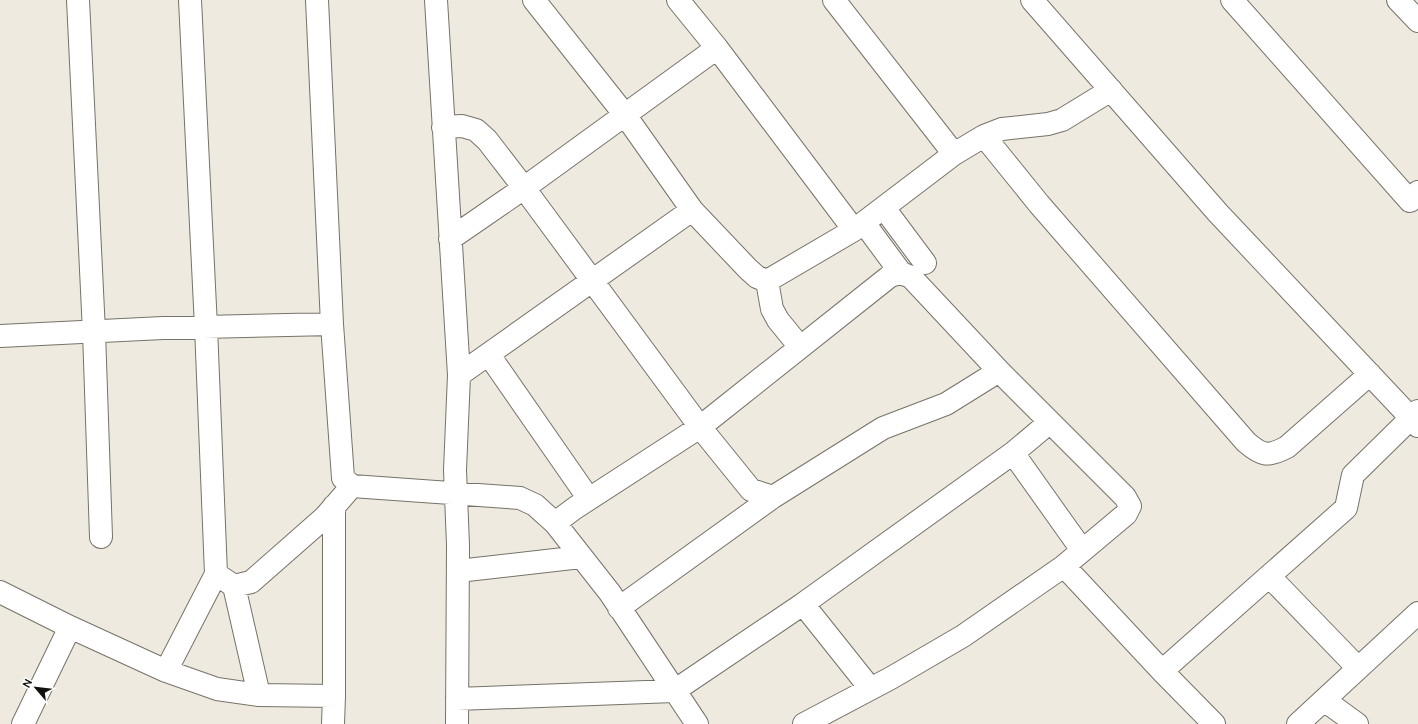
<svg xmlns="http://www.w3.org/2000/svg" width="1418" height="724" viewBox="0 0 1418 724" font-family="Ubuntu,sans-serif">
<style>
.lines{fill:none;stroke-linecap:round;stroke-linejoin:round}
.minor-casing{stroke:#777269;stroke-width:24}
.minor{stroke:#fff;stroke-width:22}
</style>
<rect width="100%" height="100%" fill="#efeadf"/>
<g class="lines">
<defs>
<path id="minor" d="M 78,0 L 94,332 L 101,537
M 190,0 L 206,327 L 216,574 L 234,586 L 251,582 L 325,517 L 352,486
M 317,0 L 332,324
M 436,0 L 459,375 L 455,470 L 458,545 L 457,724
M 534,0 L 625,115 L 692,210
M 1032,0 L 1218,213 L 1411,418 L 1418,411
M 1232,0 L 1410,201 L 1418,192
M 1398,0 L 1418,21
M 717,48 L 854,230
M 443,127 L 462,126 L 476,130 L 487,140 L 524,188 L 700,427 L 751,490 L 773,497 L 883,428 L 946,404 L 999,371
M 984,136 L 1039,204 L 1246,442 C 1262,456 1268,457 1287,447 L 1370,374
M 954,154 L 984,136 L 1002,129 L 1048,124 L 1062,120 L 1111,90
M 884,208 L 925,263
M 864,223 L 901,273
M 450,239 L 524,188 L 717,48 L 678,0
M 767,281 L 772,309 L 778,320 L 800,347
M 0,336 L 163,328 L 332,324 L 343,478 L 352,486 L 520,498 L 535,505 L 555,523
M 489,355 L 589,499
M 459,375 L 692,210 L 748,269 L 757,277 L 767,281 L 854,230 L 954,154 L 834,0
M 1013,453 L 1082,550
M 458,571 L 581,557
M 1269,576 L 1358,668
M 234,586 L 259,695 L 334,696 L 334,506
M 0,592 L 70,627
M 619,608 L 773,497
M 166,671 L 217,689 L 259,695
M 870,688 L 803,604 L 1013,453 L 1050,422
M 457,699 L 674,691 L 803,604
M 1324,700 L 1357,724
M 23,724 L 70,627 L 166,671 L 216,574
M 333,724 L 334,696
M 697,724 L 610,593 L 555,523 L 575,508 L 700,427 L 890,276 L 901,273 L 911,277 L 999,371 L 1125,497 L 1130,506 L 1126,514 L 1064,566
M 804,724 L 891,678 L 963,636 L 1064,566 L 1162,671
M 1214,724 L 1162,671 L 1346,508 L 1353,475 L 1411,418 L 1418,426
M 1298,724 L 1418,613"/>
</defs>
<use href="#minor" class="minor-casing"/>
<use href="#minor" class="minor"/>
</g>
<g transform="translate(36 688) rotate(298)" stroke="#ffffff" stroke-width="3" paint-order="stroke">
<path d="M0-3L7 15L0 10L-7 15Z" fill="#13110e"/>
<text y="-6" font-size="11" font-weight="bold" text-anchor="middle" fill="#13110e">N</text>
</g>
</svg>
